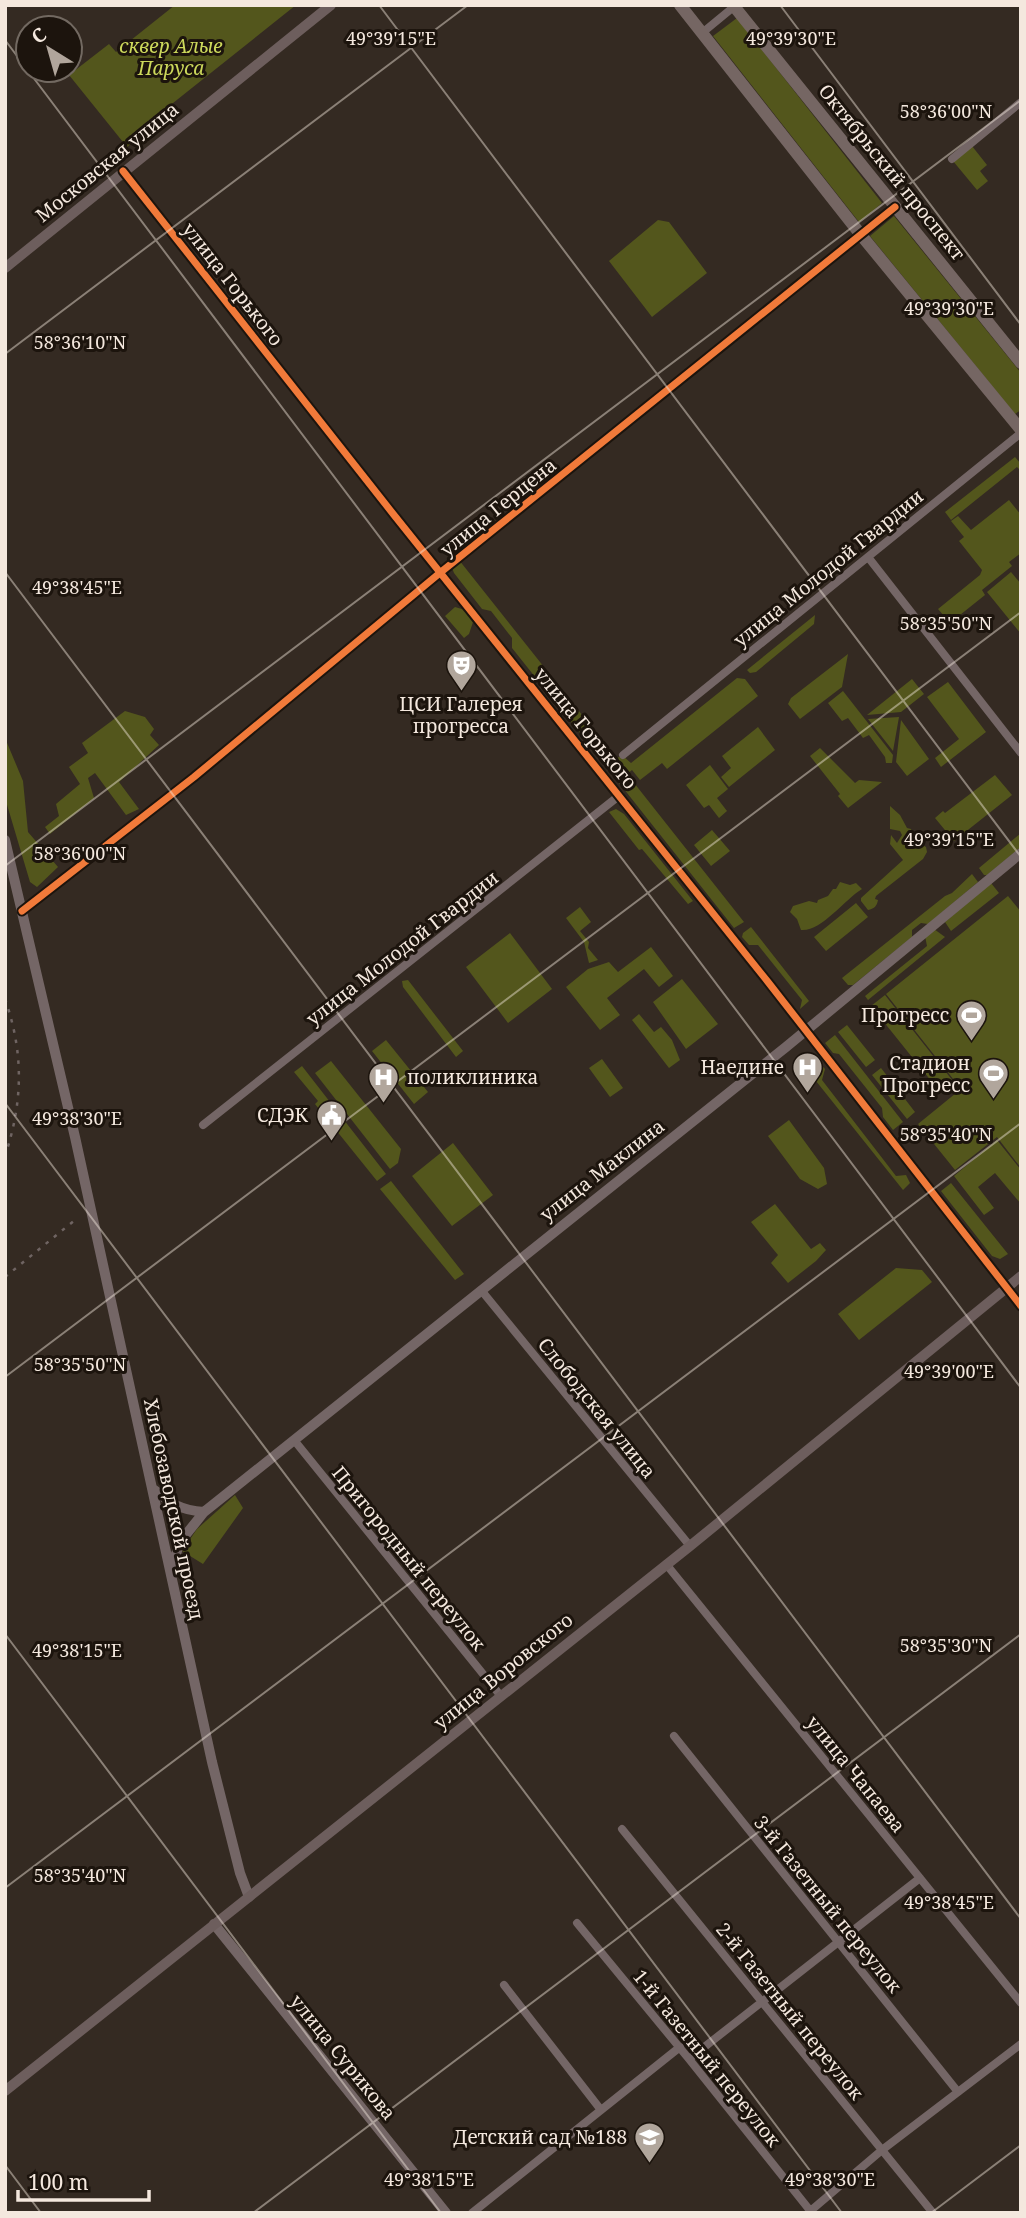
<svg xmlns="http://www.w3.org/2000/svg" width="1026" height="2218" viewBox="0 0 1026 2218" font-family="'Noto Serif',serif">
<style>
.green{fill:#53561c}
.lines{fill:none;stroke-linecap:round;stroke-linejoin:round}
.minor{stroke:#746666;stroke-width:8}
.tertiary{stroke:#746666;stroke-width:10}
.secondary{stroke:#6d5e5d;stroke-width:10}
.primary{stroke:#756663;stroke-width:12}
.rail{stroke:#6f6462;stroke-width:2.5;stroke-dasharray:3.5 7;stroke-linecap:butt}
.cycleway-casing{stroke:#1c140d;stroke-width:11}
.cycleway{stroke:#f17a3a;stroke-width:7}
.ticks{fill:none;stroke:#f4e8de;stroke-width:2;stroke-opacity:0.45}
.labels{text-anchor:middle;stroke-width:6;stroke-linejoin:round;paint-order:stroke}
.park-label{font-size:19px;font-style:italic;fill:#ccd85b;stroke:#1c140d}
.street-label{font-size:19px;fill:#f4e8de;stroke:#1c140d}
.poi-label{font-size:19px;fill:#f4e8de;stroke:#1c140d;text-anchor:end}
.ticks-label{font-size:18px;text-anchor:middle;fill:#f4e8de;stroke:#1c140d;stroke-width:6;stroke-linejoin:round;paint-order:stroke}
</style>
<rect width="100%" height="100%" fill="#342a22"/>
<path class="green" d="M 175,5 L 296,5 L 163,111 L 166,116 L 127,147 L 69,75 L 109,44 L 116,52 Z
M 737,18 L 882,203 L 859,222 L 713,36 Z
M 972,146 L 987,165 L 980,171 L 988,181 L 977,190 L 953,161 Z
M 894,216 L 1021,373 L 1021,410 L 1015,414 L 870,236 Z
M 658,220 L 669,222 L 707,273 L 652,317 L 609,261 Z
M 1015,457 L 1021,464 L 1021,471 L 1017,467 L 951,520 L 945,512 Z
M 1009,500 L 1021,515 L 1021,553 L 1009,562 L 1012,566 L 982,590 L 985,595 L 950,623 L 938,609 L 980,575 L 982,570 L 959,541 L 964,537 L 951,521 L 958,516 L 971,530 Z
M 459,560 L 610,750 L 606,753 L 594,751 L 512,648 L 512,638 L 491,611 L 482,609 L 454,573 L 452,568 Z
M 1011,572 L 1021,584 L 1021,634 L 987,592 Z
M 455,607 L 465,610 L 473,622 L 469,634 L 464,638 L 445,616 Z
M 815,615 L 814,624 L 756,672 L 750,673 L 747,670 Z
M 848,654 L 842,687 L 800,719 L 788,704 L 791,698 Z
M 737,678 L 745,679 L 758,696 L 667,769 L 662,763 L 640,780 L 632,770 L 627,774 L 744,922 L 734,928 L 612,774 L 609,765 L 613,759 L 623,756 L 631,763 Z
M 912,679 L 924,694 L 901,712 L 867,715 Z
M 948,682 L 986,732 L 941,767 L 935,758 L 959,739 L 927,697 Z
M 843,691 L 893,755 L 892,763 L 886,763 L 885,757 L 869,735 L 863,738 L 848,718 L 842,721 L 828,703 Z
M 125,711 L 145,717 L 154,729 L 150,735 L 159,745 L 119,782 L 139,809 L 126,815 L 95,773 L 88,778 L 94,798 L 50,834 L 45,827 L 59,816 L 56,804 L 80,784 L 69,767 L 88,753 L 82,743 Z
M 899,717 L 893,751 L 868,719 Z
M 901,720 L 929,759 L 907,776 L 896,762 Z
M 758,727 L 775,750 L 729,787 L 721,777 L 731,768 L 722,756 Z
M 5,738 L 23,781 L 28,832 L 58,867 L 37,887 L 30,882 L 5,798 Z
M 820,748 L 855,783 L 859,780 L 882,782 L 848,808 L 838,796 L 840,794 L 810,756 Z
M 710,765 L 728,789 L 717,798 L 727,811 L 719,818 L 709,805 L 704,808 L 686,785 Z
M 995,775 L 1012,795 L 954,841 L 935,818 L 943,811 L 945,813 Z
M 890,806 L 900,815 L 907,828 L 911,829 L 914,840 L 926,847 L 927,852 L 923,859 L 876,896 L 875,899 L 878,900 C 877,906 874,909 868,910 L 861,901 L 861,898 L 903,860 L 890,844 L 891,835 L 897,843 L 902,835 L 900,831 L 890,829 Z
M 616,809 L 624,814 L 693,901 L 688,904 L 642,849 L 639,850 L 609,812 Z
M 712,830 L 730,851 L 711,866 L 694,845 Z
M 1021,833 L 1021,847 L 987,875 L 984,875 L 979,868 Z
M 972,874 L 978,882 L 928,924 L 921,923 L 912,930 L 912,937 L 853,985 L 848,985 L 842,978 L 945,896 L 952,893 Z
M 840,882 L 850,885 L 856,883 L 862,889 C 844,900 821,932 801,930 L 797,919 L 790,912 L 793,906 L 809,901 L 817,903 L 818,900 L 828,896 L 833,889 L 836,889 Z
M 991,883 L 999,893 L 951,931 L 945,922 Z
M 1008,896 L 1021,912 L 1021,1168 L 997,1137 L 955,1170 L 918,1124 L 961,1089 L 886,994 Z
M 856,903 L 868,917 L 826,951 L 814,937 Z
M 580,907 L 591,922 L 580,931 L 589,942 L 588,948 L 598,960 L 589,963 L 584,942 L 566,918 Z
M 751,927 L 809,1001 L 800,1009 L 802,1000 L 758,945 L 749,945 L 742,937 L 743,933 Z
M 934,929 L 945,937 L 868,1000 L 865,996 L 927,946 L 925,936 Z
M 510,933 L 552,989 L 508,1023 L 466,967 Z
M 651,947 L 673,976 L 659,987 L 644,969 L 607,998 L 620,1015 L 600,1030 L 566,987 L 588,969 L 609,962 L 618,972 Z
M 682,979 L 718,1024 L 686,1049 L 653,1002 Z
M 408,980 L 463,1051 L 456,1057 L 403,987 L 402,981 Z
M 885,995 L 953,1081 L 940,1092 L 871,1006 Z
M 639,1014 L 654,1032 L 661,1027 L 672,1040 L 680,1060 L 669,1068 L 632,1020 Z
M 847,1025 L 875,1060 L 866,1067 L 838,1032 Z
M 835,1035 L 903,1122 L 893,1130 L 883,1117 L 882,1108 L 839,1054 L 833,1053 L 825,1043 Z
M 386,1040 L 428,1092 L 414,1104 L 372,1051 Z
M 810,1053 L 825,1069 L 822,1080 L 896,1176 L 906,1175 L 910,1183 L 903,1190 L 800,1061 Z
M 602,1059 L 623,1088 L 610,1097 L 589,1068 Z
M 331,1061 L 401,1149 L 398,1163 L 390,1169 L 315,1073 Z
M 302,1066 L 386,1174 L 377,1181 L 315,1104 L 318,1101 L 294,1072 Z
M 881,1068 L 915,1112 L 907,1119 L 872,1075 Z
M 789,1120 L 824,1168 L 827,1184 L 818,1189 L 800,1179 L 768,1136 Z
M 997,1140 L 1021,1170 L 1021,1204 L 995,1173 L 978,1187 L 994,1208 L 984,1215 L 954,1176 Z
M 453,1143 L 493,1195 L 452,1226 L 412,1176 Z
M 391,1181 L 464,1274 L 455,1280 L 380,1189 Z
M 951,1183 L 1008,1254 L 1000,1259 L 992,1256 L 941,1191 Z
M 775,1204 L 811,1249 L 820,1243 L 826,1250 L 816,1261 L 788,1283 L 771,1263 L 778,1255 L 751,1222 Z
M 896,1268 L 922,1270 L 932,1282 L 859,1340 L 838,1314 Z
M 235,1495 L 243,1508 L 203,1564 L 182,1551 L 197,1529 Z"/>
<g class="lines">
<path class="minor" d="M 702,33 L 736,5
M 952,159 L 1021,102
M 868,557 L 1021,753
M 623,755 L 1021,433
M 22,911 L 194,777 L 441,572 L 895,207
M 203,1125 L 620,795
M 481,1290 L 690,1546
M 294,1440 L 500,1695
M 666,1564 L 1021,2003
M 674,1736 L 958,2092
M 622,1829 L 933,2213
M 577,1923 L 689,2059 L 812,2213
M 504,1985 L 601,2110
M 689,2059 L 920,1878
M 472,2213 L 680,2047
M 808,2213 L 882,2150 L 1021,2044"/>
<path class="tertiary" d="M 123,171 L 394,515 L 768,982 L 1021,1306
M 5,840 L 75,1137 L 212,1762 L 240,1873 L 249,1897
M 153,1489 C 172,1504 180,1510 204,1512
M 171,1569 L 180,1542 L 204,1512 L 786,1047 L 1021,853
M 214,1924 L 446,2213"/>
<path class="secondary" d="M 5,268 L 331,5
M 5,2091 L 690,1546 L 1021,1276"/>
<path class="primary" d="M 680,5 L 861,235 L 1021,430
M 733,5 L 1021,363"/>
<path class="rail" d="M 5,999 C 24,1053 23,1102 5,1156
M 5,1277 L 75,1220"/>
<defs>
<path id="cycleway" d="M 123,171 L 394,515 L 768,982 L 1021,1306
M 22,911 L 194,777 L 441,572 L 895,207"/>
</defs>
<use href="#cycleway" class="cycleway-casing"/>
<use href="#cycleway" class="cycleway"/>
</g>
<path class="ticks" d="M 379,5 L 1021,857M 780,5 L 1021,325M 5,40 L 1021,1388M 5,354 L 468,5M 5,572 L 1021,1919M 5,866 L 1021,100M 5,1103 L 842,2213M 5,1377 L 1021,612M 5,1634 L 441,2213M 5,1888 L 1021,1123M 5,2165 L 41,2213M 253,2213 L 1021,1634M 931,2213 L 1021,2145"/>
<defs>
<symbol id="theatre-pin" viewBox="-11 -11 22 30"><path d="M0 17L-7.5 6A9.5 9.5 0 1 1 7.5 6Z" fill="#b1a69c" stroke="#1c140d"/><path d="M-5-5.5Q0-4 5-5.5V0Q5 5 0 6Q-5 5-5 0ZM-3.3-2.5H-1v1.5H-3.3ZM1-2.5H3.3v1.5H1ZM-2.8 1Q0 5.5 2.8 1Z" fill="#fff"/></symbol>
<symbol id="stadium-pin" viewBox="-11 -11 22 30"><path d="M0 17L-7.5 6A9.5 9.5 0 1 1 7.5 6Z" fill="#b1a69c" stroke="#1c140d"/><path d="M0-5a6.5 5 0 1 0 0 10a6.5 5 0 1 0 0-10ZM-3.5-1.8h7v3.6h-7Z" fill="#fff"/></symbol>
<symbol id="hospital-pin" viewBox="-11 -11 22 30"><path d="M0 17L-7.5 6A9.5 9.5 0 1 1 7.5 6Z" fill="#b1a69c" stroke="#1c140d"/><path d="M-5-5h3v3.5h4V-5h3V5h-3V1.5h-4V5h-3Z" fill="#fff"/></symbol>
<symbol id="civic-pin" viewBox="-11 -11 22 30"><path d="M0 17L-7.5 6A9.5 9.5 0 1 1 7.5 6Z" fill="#b1a69c" stroke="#1c140d"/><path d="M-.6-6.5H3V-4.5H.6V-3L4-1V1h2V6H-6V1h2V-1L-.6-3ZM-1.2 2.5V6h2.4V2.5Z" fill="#fff"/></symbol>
<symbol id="school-pin" viewBox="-11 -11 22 30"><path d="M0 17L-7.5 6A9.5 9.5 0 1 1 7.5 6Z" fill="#b1a69c" stroke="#1c140d"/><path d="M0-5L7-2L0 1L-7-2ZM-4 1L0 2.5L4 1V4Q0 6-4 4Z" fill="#fff"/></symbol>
</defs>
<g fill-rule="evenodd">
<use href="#theatre-pin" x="444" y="648" width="35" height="47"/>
<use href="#stadium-pin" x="954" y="998" width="35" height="47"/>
<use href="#hospital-pin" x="790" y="1050" width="35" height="47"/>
<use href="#stadium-pin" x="976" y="1056" width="35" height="47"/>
<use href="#hospital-pin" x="366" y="1060" width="35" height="47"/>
<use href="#civic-pin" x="314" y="1098" width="35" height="47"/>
<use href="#school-pin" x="632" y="2120" width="35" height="47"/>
</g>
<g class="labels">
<g class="park-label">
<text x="171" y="53">сквер Алые<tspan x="171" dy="22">Паруса</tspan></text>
</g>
<g class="street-label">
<text transform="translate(107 162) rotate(-39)" y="7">Московская улица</text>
<text transform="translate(892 172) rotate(51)" y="7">Октябрьский проспект</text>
<text transform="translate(233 284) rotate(52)" y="7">улица Горького</text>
<text transform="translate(498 507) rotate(-39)" y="7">улица Герцена</text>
<text transform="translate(828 568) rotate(-39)" y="7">улица Молодой Гвардии</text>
<text transform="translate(586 728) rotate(51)" y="7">улица Горького</text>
<text transform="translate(402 948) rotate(-38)" y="7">улица Молодой Гвардии</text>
<text transform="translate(602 1170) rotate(-38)" y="7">улица Маклина</text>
<text transform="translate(597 1408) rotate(51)" y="7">Слободская улица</text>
<text transform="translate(174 1509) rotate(78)" y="7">Хлебозаводской проезд</text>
<text transform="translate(409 1558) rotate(51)" y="7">Пригородный переулок</text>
<text transform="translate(503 1671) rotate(-39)" y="7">улица Воровского</text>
<text transform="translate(856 1774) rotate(51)" y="7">улица Чапаева</text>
<text transform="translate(828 1904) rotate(51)" y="7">3-й Газетный переулок</text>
<text transform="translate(790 2011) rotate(51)" y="7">2-й Газетный переулок</text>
<text transform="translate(343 2057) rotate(51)" y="7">улица Сурикова</text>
<text transform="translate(707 2058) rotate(51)" y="7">1-й Газетный переулок</text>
</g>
<g class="poi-label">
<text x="461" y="711" text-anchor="middle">ЦСИ Галерея<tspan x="461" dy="22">прогресса</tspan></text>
<text x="949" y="1022">Прогресс</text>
<text x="970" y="1070">Стадион<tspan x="970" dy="22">Прогресс</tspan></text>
<text x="784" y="1074">Наедине</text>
<text x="407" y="1084" text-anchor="start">поликлиника</text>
<text x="308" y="1122">СДЭК</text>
<text x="627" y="2144">Детский сад №188</text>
</g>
</g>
<g class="ticks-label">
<text x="391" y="45">49°39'15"E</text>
<text x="791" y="45">49°39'30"E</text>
<text x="946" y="118">58°36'00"N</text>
<text x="949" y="315">49°39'30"E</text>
<text x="80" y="349">58°36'10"N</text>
<text x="77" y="594">49°38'45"E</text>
<text x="946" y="630">58°35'50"N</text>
<text x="949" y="846">49°39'15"E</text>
<text x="80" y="860">58°36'00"N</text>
<text x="77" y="1125">49°38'30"E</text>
<text x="946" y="1141">58°35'40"N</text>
<text x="80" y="1371">58°35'50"N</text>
<text x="949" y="1378">49°39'00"E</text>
<text x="946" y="1652">58°35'30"N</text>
<text x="77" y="1657">49°38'15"E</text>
<text x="80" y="1882">58°35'40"N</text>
<text x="949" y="1909">49°38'45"E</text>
<text x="429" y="2186">49°38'15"E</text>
<text x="830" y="2186">49°38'30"E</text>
</g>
<rect width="1026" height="2218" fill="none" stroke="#f4e8de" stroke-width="14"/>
<g transform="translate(49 49) rotate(323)"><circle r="33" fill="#1c140d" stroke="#726961" stroke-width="2"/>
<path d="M0-5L12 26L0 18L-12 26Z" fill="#b1a69c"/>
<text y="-10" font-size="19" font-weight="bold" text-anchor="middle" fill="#f4e8de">С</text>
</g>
<path d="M18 2190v10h131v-10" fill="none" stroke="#f4e8de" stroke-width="3.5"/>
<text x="28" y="2190" font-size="21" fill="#f4e8de" stroke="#1c140d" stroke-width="5" paint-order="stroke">100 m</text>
</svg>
